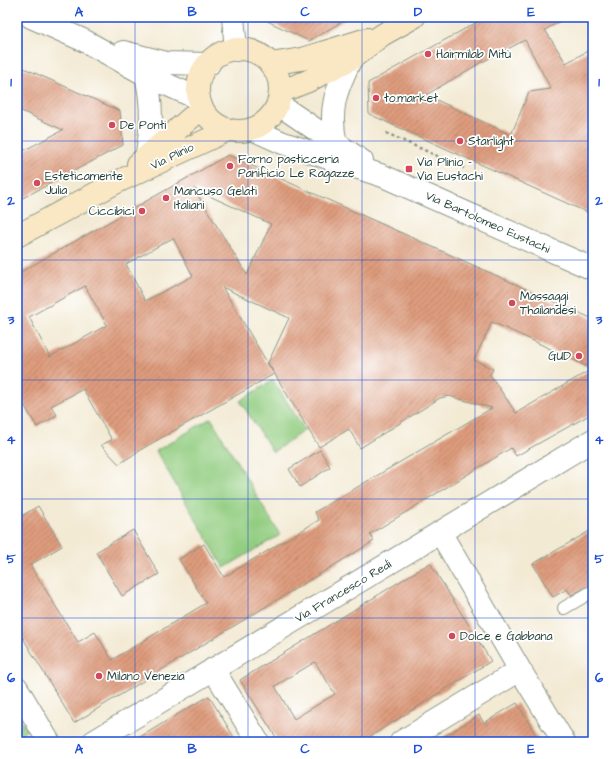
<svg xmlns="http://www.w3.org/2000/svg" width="610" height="759" viewBox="0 0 610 759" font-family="'Architects Daughter',sans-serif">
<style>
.park{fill:url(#park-dots);stroke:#59855a}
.garden{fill:#93cd81;stroke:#59855a}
.building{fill:url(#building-hatch);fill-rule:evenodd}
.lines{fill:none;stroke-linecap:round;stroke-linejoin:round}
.lane-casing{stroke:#899484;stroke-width:14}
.street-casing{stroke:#899484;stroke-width:24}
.secondary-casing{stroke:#899484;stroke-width:24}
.path{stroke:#899484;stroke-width:2.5;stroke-dasharray:3 3;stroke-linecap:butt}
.lane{stroke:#fff;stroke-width:12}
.street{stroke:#fff;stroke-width:22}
.secondary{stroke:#fae7c3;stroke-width:22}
.grid{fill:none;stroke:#1d4ed8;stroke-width:1;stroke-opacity:0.55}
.poi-dot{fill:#d1495b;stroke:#fff;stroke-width:1.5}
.labels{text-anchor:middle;stroke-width:3.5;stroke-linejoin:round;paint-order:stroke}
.poi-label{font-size:12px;fill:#1f3d34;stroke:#fff;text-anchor:start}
.street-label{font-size:12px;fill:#1f3d34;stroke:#fff}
.neatline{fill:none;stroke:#1d4ed8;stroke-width:1.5}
.grid-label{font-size:13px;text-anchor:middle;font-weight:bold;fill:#1d4ed8}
</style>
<defs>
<pattern id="park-dots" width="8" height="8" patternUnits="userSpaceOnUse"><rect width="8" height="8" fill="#93cd81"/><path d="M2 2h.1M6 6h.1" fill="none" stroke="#77a86a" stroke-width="1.8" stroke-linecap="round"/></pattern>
<pattern id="building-hatch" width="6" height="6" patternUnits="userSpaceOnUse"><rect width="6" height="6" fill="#de9b7d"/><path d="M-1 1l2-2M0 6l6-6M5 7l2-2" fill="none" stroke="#b38067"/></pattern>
</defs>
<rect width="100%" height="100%" fill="#fff"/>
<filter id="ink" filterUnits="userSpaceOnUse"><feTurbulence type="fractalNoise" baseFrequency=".025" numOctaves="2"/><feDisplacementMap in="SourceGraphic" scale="8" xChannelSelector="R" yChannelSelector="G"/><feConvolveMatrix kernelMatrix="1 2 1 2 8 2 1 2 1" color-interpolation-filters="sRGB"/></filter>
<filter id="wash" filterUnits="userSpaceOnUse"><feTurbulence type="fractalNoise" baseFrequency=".012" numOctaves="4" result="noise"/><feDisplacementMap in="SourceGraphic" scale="16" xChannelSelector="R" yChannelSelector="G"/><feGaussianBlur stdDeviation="0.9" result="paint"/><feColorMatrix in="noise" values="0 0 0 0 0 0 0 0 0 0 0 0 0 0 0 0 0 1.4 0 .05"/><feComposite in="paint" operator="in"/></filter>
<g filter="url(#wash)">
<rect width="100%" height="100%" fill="#f3ead4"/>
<path class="park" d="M 17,713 L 27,730 L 17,737 Z"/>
<path class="garden" d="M 273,380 L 305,430 L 273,452 L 240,401 Z
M 211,418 L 280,535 L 224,568 L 156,451 Z"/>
<g id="blocks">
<path class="building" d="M 259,17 L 350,17 L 309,41 Z
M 486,17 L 567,17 L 545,30 L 566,63 L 593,48 L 593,215 L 369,114 L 368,83 ZM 525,40 L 551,89 L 529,92 L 511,135 L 426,95 L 480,63 Z
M 17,65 L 120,111 L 123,145 L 17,201 L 17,154 L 63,130 L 17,109 Z
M 228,155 L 593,319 L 593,413 L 516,456 L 511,448 L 370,534 L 374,541 L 74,723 L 17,628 L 17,519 L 38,506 L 62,546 L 30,565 L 78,642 L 95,632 L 112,660 L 206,603 L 179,559 L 204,544 L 224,577 L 319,520 L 315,512 L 492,408 L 449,396 L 440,398 L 360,448 L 349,429 L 319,447 L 268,363 L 289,318 L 222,287 L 274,374 L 145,447 L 119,464 L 101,445 L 112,440 L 83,389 L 51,406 L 57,415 L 37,427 L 17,393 L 17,274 ZM 194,189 L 271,224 L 247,275 ZM 173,238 L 193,276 L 145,301 L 126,264 ZM 85,286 L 107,325 L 50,357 L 29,317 ZM 492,322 L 538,343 L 592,369 L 516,413 L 490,375 L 493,369 L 474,360 Z
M 320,450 L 330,467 L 300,487 L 289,469 Z
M 593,529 L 593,584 L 571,595 L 567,589 L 553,597 L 533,564 Z
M 133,530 L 159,574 L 122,596 L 96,552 Z
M 430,563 L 491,661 L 361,742 L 279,742 L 240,680 ZM 315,662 L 335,694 L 294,719 L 275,686 Z
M 209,696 L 237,742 L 132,742 L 168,720 Z
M 517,703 L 540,742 L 435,742 L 479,715 L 484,723 Z"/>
</g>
</g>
<g filter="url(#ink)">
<use href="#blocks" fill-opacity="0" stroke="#899484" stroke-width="1"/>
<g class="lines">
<defs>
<path id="lane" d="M 564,608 L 593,591"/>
<path id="street" d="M 31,17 L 85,41 L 146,75 L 199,99
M 233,17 L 236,50
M 123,52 L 166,63 L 209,64
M 278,104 L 362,161
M 252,129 L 283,143 L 383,176 L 593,269
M 336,144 C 328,109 336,90 351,59
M 146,158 C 152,126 153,107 146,75
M 440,532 L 520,670 L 564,742
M 213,669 L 258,742
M 17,688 L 49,742
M 93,742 L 593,440
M 401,742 L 520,670"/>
<path id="secondary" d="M198 90a41 41 0 1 1 82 0a41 41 0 1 1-82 0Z
M 270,64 L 302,59 L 367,39
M 280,92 L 308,81 L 351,59 L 382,35 L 414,17
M 138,164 L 202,108
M 17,236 L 115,183 L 228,130"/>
</defs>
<use href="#lane" class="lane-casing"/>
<use href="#street" class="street-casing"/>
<use href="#secondary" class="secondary-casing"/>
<path class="path" d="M 386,133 L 464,168"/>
<use href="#lane" class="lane"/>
<use href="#street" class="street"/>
<use href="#secondary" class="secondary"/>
</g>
</g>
<path class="grid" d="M 135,17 L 135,742M 248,17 L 248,742M 362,17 L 362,742M 475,17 L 475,742M 17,141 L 593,141M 17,260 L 593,260M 17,380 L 593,380M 17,499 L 593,499M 17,618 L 593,618"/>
<g class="poi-dot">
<circle cx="428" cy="54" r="4"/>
<circle cx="376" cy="98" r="4"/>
<circle cx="112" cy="125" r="4"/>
<circle cx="460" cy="141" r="4"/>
<circle cx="230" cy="166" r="4"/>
<rect x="405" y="165" width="8" height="8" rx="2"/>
<circle cx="37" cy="183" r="4"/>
<circle cx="166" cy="198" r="4"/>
<circle cx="142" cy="211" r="4"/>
<circle cx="512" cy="303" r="4"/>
<circle cx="579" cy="356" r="4"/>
<circle cx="452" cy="636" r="4"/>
<circle cx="99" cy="676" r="4"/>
</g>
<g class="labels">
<g class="poi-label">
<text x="436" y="58">Hairmilab Mitù</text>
<text x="384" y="102">to.market</text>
<text x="120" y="129">De Ponti</text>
<text x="468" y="145">Starlight</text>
<text x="238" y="163">Forno pasticceria<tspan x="238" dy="14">Panificio Le Ragazze</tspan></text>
<text x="417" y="166">Via Plinio -<tspan x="417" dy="14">Via Eustachi</tspan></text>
<text x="45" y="180">Esteticamente<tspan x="45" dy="14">Julia</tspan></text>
<text x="174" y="195">Mancuso Gelati<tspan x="174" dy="14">Italiani</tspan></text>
<text x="134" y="215" text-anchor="end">Ciccibici</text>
<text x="520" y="300">Massaggi<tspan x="520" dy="14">Thailandesi</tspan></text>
<text x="571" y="360" text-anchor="end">GUD</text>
<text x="460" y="640">Dolce e Gabbana</text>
<text x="107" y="680">Milano Venezia</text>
</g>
<g class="street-label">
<text transform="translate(172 156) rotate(-26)" y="4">Via Plinio</text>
<text transform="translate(488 222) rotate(24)" y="4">Via Bartolomeo Eustachi</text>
<text transform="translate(343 591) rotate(-31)" y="4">Via Francesco Redi</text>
</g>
</g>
<rect width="610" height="759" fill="none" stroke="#fff" stroke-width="44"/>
<rect x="22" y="22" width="566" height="715" class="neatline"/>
<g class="grid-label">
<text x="79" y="16">A</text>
<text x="192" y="16">B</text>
<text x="305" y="16">C</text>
<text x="418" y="16">D</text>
<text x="531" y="16">E</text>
<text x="11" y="86">1</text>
<text x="599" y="86">1</text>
<text x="11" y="205">2</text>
<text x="599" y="205">2</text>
<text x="11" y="324">3</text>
<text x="599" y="324">3</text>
<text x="11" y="444">4</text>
<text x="599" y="444">4</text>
<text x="11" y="563">5</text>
<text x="599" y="563">5</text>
<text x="11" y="682">6</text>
<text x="599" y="682">6</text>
<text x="79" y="753">A</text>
<text x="192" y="753">B</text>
<text x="305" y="753">C</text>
<text x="418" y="753">D</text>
<text x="531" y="753">E</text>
</g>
</svg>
